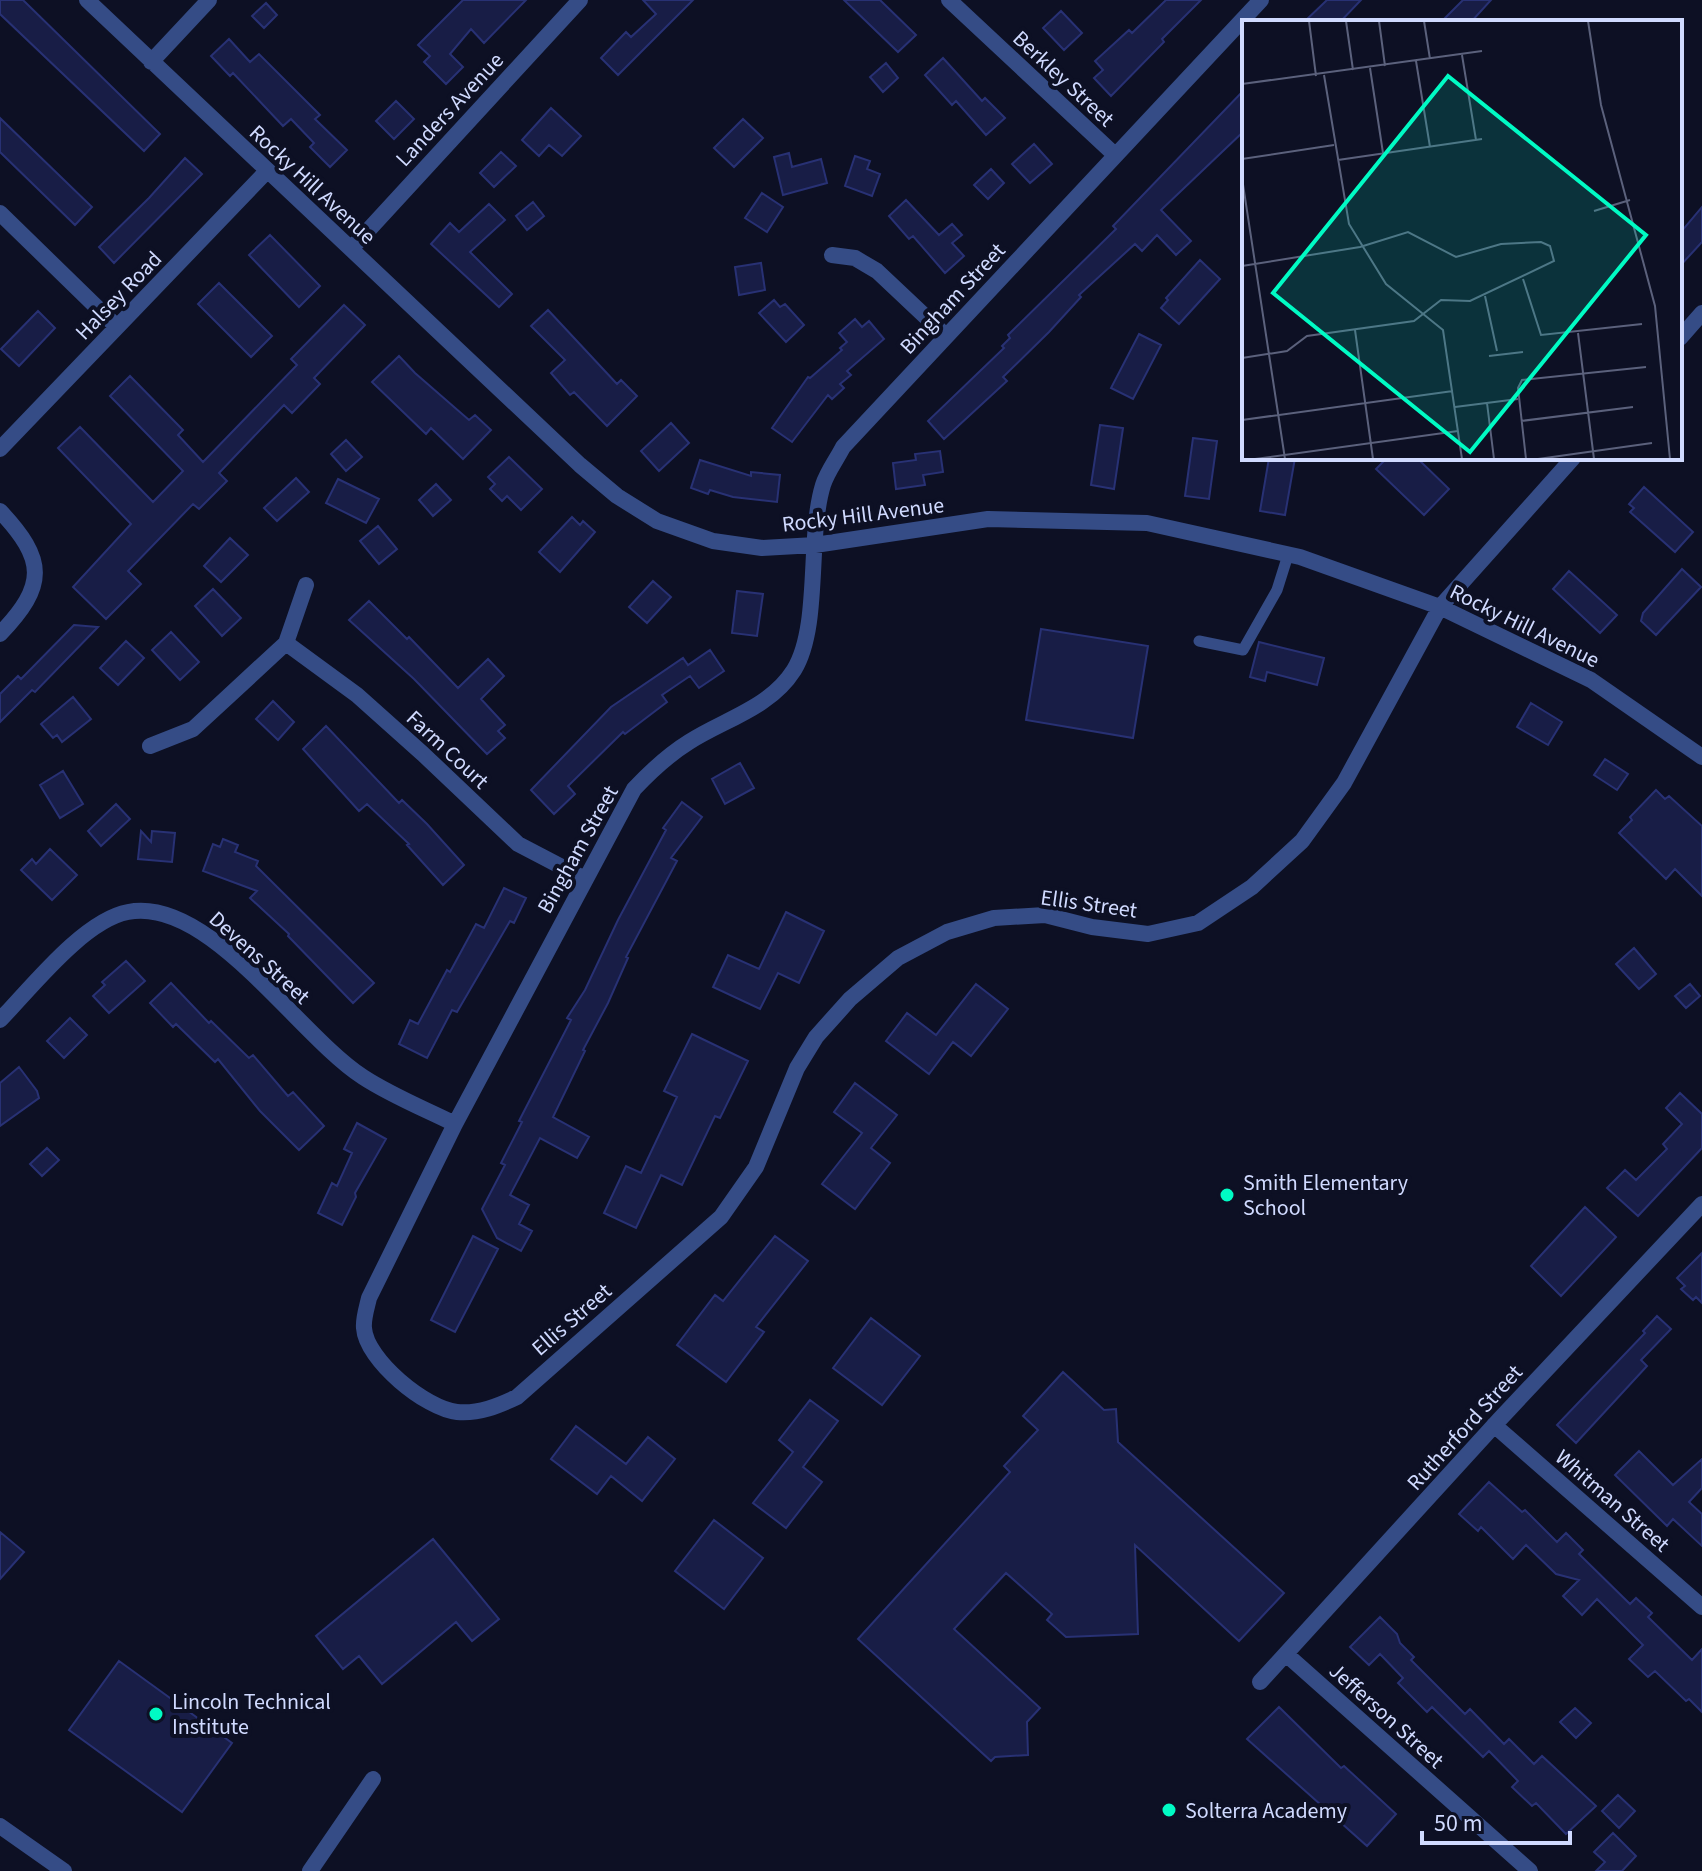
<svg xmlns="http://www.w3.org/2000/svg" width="1702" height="1871" viewBox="0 0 1702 1871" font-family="'Source Sans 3',sans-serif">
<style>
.building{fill:#181d46;stroke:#283174;stroke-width:2}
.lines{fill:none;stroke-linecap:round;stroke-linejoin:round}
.service{stroke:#354c86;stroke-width:11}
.minor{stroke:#354c86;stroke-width:16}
.tertiary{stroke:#354c86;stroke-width:16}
.poi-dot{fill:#00fbc4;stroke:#0d1024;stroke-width:3}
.labels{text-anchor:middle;stroke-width:8;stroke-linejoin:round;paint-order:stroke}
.street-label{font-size:22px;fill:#d0daff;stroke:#0d1024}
.poi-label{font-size:22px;fill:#d0daff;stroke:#0d1024;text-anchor:start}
.inset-road{fill:none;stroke:#5b617c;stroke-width:2}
.view{fill:#00fbc4;fill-opacity:0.15;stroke:#00fbc4;stroke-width:4}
.inset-edge{fill:none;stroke:#d0daff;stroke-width:4}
</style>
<rect width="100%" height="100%" fill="#0d1024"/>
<path class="building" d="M 0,0 L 23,0 L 160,134 L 144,151 L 0,14 Z
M 463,0 L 526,0 L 484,43 L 471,29 L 450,54 L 463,67 L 446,84 L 424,62 L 430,56 L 418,45 Z
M 643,0 L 693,0 L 618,75 L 601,58 L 626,32 L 631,37 L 656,14 Z
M 844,0 L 880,0 L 916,35 L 898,52 Z
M 1166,0 L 1201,0 L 1162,39 L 1164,42 L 1111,96 L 1094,78 L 1103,70 L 1095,61 L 1129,30 L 1132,33 Z
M 1327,0 L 1361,0 L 1340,22 L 1304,22 Z
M 1463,0 L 1491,0 L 1471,22 L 1441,22 Z
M 266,3 L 277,15 L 264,28 L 252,16 Z
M 1061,11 L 1082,33 L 1064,50 L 1043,28 Z
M 229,39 L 250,62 L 259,54 L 320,115 L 315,119 L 347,150 L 330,167 L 310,147 L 314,143 L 291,119 L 283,126 L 233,73 L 230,76 L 211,56 Z
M 943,58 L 982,101 L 985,98 L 1005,118 L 986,135 L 956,101 L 952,105 L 925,75 Z
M 886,63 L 898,78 L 883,92 L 870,77 Z
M 1244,90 L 1244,131 L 1161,210 L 1191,241 L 1176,255 L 1157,235 L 1142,251 L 1135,244 L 1079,295 L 1081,297 L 1049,332 L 1003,377 L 1007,381 L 944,439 L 928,421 L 1004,348 L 1002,346 L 1010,338 L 1008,335 L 1116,229 L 1113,226 Z
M 396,101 L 414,119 L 394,139 L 376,121 Z
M 551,108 L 581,136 L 562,156 L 549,145 L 539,156 L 522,140 Z
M 0,118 L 92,207 L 75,225 L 0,152 Z
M 743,119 L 763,138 L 734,167 L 714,148 Z
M 1034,144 L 1052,164 L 1030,183 L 1012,164 Z
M 501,152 L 516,166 L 494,187 L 480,173 Z
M 789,153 L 792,167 L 821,159 L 827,183 L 783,195 L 774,157 Z
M 855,156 L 870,161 L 867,169 L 880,174 L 872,196 L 845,186 Z
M 185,158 L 202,174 L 114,263 L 99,247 L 149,198 Z
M 991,169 L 1004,183 L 988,199 L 974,185 Z
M 762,193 L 783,207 L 767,232 L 745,218 Z
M 906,200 L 939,235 L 952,224 L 962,235 L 952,243 L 964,256 L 945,273 L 913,236 L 909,239 L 889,216 Z
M 533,202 L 544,216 L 527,230 L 516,216 Z
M 489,204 L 505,220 L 470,252 L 512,294 L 499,307 L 431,244 L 450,223 L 459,232 Z
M 1702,207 L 1702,242 L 1680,266 L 1680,233 Z
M 270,235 L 320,286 L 299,307 L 249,255 Z
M 1200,260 L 1220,279 L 1179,324 L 1161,308 L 1168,300 L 1166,298 Z
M 761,263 L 765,290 L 739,295 L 735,267 Z
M 219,283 L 272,336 L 251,357 L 198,304 Z
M 774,300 L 780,307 L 785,304 L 804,325 L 786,342 L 759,313 Z
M 344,305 L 365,325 L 314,378 L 320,384 L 292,413 L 284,405 L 219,473 L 227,481 L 199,509 L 193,504 L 128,571 L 141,584 L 106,619 L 73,587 L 131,524 L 58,448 L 80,427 L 153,502 L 183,471 L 110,396 L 130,376 L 183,430 L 178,435 L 203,462 L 297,365 L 291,359 Z
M 548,310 L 617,384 L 621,380 L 637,396 L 607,426 L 574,392 L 570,395 L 551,373 L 565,360 L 531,326 Z
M 38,311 L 55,328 L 19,366 L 1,349 Z
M 855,319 L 862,327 L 869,321 L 884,339 L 847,371 L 851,375 L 840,384 L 844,388 L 832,399 L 828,395 L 792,442 L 772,428 L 808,377 L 810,378 L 842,350 L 840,348 L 847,342 L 839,333 Z
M 1139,334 L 1161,345 L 1133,399 L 1111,388 Z
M 399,356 L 415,373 L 469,420 L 475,415 L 491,430 L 463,459 L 431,428 L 426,434 L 372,382 Z
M 671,423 L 689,443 L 659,471 L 641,451 Z
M 1100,425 L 1123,428 L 1114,489 L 1091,485 Z
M 1193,438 L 1217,441 L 1209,499 L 1185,496 Z
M 346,440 L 362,457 L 346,471 L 331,454 Z
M 940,451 L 943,472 L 923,475 L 925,485 L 896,489 L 893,463 L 916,460 L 915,454 Z
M 509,457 L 542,489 L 521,510 L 507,496 L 502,501 L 490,489 L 495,484 L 488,477 Z
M 1269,458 L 1295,458 L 1285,515 L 1260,511 Z
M 1387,458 L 1417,458 L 1449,489 L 1424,515 L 1376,469 Z
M 700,460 L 751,476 L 751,472 L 780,475 L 777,502 L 733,497 L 710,490 L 708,494 L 691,488 Z
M 296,478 L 309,492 L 277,521 L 264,508 Z
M 338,479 L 379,499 L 366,523 L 326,503 Z
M 436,484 L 451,500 L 433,516 L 419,500 Z
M 1644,487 L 1693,532 L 1675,552 L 1630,512 L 1634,508 L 1629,504 Z
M 572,517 L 580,525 L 583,521 L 595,532 L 560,572 L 539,552 Z
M 378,526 L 397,549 L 379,564 L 360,541 Z
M 230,538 L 248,555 L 221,582 L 204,566 Z
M 1682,569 L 1701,587 L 1656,635 L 1641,621 L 1643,613 Z
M 1569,571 L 1617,615 L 1600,633 L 1553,589 Z
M 653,581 L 671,597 L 647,623 L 629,607 Z
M 213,589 L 241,618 L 222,636 L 195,606 Z
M 737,591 L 763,594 L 757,636 L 732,633 Z
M 369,601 L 407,639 L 409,637 L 458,688 L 488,659 L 504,676 L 481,699 L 505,725 L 498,731 L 505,738 L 487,754 L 414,679 L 349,620 Z
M 74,625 L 98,627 L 35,692 L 32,690 L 0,722 L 0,694 L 18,676 L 21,679 Z
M 1041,629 L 1148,646 L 1133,738 L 1026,720 Z
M 171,632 L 199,662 L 180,680 L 152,650 Z
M 126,641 L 144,658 L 118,685 L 100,668 Z
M 1259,642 L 1324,658 L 1317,685 L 1267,672 L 1265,681 L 1250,677 Z
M 710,650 L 724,671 L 699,688 L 690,676 L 662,695 L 667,702 L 625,734 L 623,732 L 568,786 L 575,794 L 554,814 L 531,790 L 611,707 L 683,658 L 688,665 Z
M 73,697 L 91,719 L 62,742 L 57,735 L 53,738 L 41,724 Z
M 273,701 L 294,722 L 278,740 L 256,719 Z
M 1531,703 L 1562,722 L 1548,745 L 1517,727 Z
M 326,726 L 399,803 L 402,800 L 427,824 L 464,865 L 443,885 L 407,845 L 409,844 L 367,804 L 359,811 L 303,749 Z
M 1605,759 L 1628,774 L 1617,790 L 1594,775 Z
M 740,763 L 754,788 L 725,804 L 712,779 Z
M 63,771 L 83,804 L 60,818 L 40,785 Z
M 1656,790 L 1665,799 L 1669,796 L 1702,826 L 1702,896 L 1675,869 L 1666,879 L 1619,833 L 1632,820 L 1630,817 Z
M 682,802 L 702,817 L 671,858 L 677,861 L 626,957 L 628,958 L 608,1003 L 583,1050 L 585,1051 L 553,1117 L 589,1137 L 577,1158 L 540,1138 L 510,1195 L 529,1205 L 519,1224 L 532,1231 L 521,1251 L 497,1238 L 482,1209 L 505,1165 L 501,1163 L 522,1122 L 519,1121 L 571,1020 L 567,1018 L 585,990 L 618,920 L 666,830 L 663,828 Z
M 116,804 L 130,819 L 101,846 L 88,831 Z
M 141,831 L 151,842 L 152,831 L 175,833 L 172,862 L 138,859 Z
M 223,839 L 238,845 L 235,852 L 258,861 L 256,866 L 374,983 L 353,1003 L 288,936 L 289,934 L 250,898 L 257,891 L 203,871 L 213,844 L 220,847 Z
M 50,849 L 77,875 L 52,900 L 21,870 L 32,859 L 36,864 Z
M 504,888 L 526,898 L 514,923 L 510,921 L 457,1012 L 452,1010 L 427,1058 L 399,1044 L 410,1020 L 418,1024 L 447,970 L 450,972 L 476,924 L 484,928 Z
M 786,912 L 824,931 L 799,983 L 778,973 L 760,1009 L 713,987 L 728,955 L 759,969 Z
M 1634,948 L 1656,974 L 1639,989 L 1616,964 Z
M 126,961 L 145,981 L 109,1013 L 93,996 L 105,985 L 102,982 Z
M 171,983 L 209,1023 L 211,1021 L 249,1058 L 253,1055 L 288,1096 L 293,1092 L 324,1126 L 299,1150 L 260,1111 L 218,1059 L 215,1062 L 176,1024 L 173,1027 L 150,1003 Z
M 976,984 L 1008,1009 L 971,1056 L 953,1042 L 929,1074 L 886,1041 L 907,1013 L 936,1035 Z
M 1690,984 L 1700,996 L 1686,1008 L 1675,996 Z
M 70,1018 L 87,1035 L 64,1058 L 47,1041 Z
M 692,1034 L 748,1061 L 720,1118 L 715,1116 L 682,1185 L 661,1175 L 636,1228 L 604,1213 L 626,1166 L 641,1173 L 677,1097 L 664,1091 Z
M 19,1067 L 37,1091 L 39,1098 L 0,1126 L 0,1083 Z
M 855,1083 L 897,1115 L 871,1148 L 890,1163 L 855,1209 L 822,1184 L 862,1133 L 834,1112 Z
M 1680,1093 L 1702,1114 L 1702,1148 L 1638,1216 L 1607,1188 L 1625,1170 L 1636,1180 L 1667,1149 L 1663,1144 L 1682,1124 L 1666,1108 Z
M 357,1123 L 386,1139 L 355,1193 L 356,1197 L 342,1225 L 318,1213 L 332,1183 L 337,1186 L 352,1153 L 344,1149 Z
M 47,1148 L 59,1160 L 42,1176 L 30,1164 Z
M 1585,1207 L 1616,1237 L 1561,1296 L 1531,1266 Z
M 473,1236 L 498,1249 L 455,1332 L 431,1320 Z
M 775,1236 L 808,1261 L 756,1327 L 764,1332 L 726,1382 L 677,1345 L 715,1295 L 723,1301 Z
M 1702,1253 L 1702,1303 L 1696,1297 L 1693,1300 L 1681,1289 L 1685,1286 L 1677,1278 Z
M 1657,1316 L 1671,1329 L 1641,1360 L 1647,1366 L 1576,1443 L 1557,1425 L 1645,1333 L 1643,1331 Z
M 871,1318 L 920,1356 L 882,1405 L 833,1368 Z
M 1063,1372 L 1104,1410 L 1116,1409 L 1118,1442 L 1284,1593 L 1239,1641 L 1135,1545 L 1138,1634 L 1066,1637 L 1047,1620 L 1052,1614 L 1006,1573 L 954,1629 L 1040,1708 L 1027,1722 L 1028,1755 L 995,1757 L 991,1761 L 858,1639 L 1010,1472 L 1004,1466 L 1038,1430 L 1023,1416 Z
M 810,1400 L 838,1421 L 803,1467 L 822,1482 L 786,1528 L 753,1503 L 793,1452 L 779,1440 Z
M 576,1426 L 626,1464 L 648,1437 L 675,1459 L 642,1501 L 611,1476 L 597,1494 L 551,1459 Z
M 1639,1451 L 1673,1485 L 1702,1459 L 1702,1488 L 1689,1502 L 1702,1514 L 1702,1546 L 1673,1519 L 1667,1526 L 1615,1475 Z
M 1489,1482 L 1522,1512 L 1525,1510 L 1557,1542 L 1566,1533 L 1583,1550 L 1579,1554 L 1630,1604 L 1636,1598 L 1652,1613 L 1648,1617 L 1692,1660 L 1702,1649 L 1702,1712 L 1689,1699 L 1686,1701 L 1655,1671 L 1648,1677 L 1629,1659 L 1643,1645 L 1597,1599 L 1582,1615 L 1563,1596 L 1579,1580 L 1556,1574 L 1526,1545 L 1513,1559 L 1481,1527 L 1478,1531 L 1459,1514 Z
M 714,1520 L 763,1558 L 724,1609 L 675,1571 Z
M 0,1532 L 24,1552 L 0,1579 Z
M 433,1539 L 499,1619 L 472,1641 L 456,1622 L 382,1684 L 359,1656 L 343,1669 L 316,1636 Z
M 1380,1617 L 1397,1634 L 1400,1643 L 1414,1657 L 1411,1660 L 1465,1714 L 1470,1709 L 1504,1744 L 1509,1739 L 1534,1764 L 1542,1756 L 1596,1806 L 1566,1834 L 1536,1803 L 1532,1806 L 1512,1787 L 1518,1781 L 1489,1751 L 1483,1757 L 1432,1707 L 1427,1712 L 1398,1683 L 1403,1678 L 1380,1654 L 1369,1665 L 1350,1647 Z
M 119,1661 L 232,1743 L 182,1812 L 69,1730 Z
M 1279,1707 L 1341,1768 L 1344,1766 L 1396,1814 L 1367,1846 L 1247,1739 Z
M 1575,1708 L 1591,1723 L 1576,1738 L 1560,1722 Z
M 1618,1795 L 1635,1811 L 1619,1828 L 1602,1811 Z
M 1613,1833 L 1636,1856 L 1622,1871 L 1596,1871 L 1605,1862 L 1594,1852 Z"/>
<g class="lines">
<path class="service" d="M 1199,641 L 1243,650 L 1277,590 L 1288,555"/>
<path class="minor" d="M 87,0 L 580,465 L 617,496 L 657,521 L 713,541 L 762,548 L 815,545 L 988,519 L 1147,523 L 1300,557 L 1440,607 L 1591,680 L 1702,757
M 949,0 L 1115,155
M 1261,0 L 843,447 C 837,459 827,472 823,485 C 807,537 821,626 794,670 C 770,708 725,719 689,742 C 668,755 651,771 634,789 L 455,1124 L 369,1298 C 367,1307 363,1319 364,1328 C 366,1360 426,1409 457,1412 C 479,1414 498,1406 517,1397 L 721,1217 L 756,1167 L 797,1068 L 816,1037 L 850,999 L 898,958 L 947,932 L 994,918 L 1045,915 L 1092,927 L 1148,934 L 1198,923 L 1252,887 L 1302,841 L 1344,783 L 1440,607 L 1573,458
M 151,62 L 209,0
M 0,213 L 117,327
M 351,249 L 580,0
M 832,255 L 855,258 L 877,271 L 946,336
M 1680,338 L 1702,313
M 0,449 L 267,171
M 0,511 C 46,560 47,585 0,634
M 286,643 L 357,695 L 423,754 L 518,844 L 585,879
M 150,746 L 193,729 L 286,643 L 306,585
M 0,1020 C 31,988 84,920 128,912 C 209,896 298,1035 363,1077 C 392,1096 425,1109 455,1124
M 1494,1425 L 1702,1607
M 1287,1655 L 1530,1871
M 1260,1682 L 1499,1420 L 1702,1204
M 310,1871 L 373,1779"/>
<path class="tertiary" d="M 0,1826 L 64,1871"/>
</g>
<g class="poi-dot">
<circle cx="1227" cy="1195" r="8"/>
<circle cx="156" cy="1714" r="8"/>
<circle cx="1169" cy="1810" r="8"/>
</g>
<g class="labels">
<g class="street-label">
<text transform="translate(1064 78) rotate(43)" y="8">Berkley Street</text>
<text transform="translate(449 109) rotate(-47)" y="8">Landers Avenue</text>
<text transform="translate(313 184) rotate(43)" y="8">Rocky Hill Avenue</text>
<text transform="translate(118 295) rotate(-46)" y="8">Halsey Road</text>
<text transform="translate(952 298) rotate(-47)" y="8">Bingham Street</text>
<text transform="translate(863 514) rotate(-7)" y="8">Rocky Hill Avenue</text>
<text transform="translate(1525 625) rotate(26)" y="8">Rocky Hill Avenue</text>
<text transform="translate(448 749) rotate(43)" y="8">Farm Court</text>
<text transform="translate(577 849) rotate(-61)" y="8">Bingham Street</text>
<text transform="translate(1089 903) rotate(8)" y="8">Ellis Street</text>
<text transform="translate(260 957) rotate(42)" y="8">Devens Street</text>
<text transform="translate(571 1319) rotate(-41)" y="8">Ellis Street</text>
<text transform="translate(1464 1427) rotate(-48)" y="8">Rutherford Street</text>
<text transform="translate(1613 1500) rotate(41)" y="8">Whitman Street</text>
<text transform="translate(1387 1715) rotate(42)" y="8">Jefferson Street</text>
</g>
<g class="poi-label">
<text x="1243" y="1190">Smith Elementary<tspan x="1243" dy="25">School</tspan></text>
<text x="172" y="1709">Lincoln Technical<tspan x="172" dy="25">Institute</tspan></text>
<text x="1185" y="1818">Solterra Academy</text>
</g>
</g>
<g transform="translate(1242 20)">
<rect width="440" height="440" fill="#0d1024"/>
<path class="inset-road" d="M 67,1 L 74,56M 104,1 L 111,50M 137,1 L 143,46M 182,1 L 188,39M 346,1 L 359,85 L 413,286 L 428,439M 220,35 L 234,120M 174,41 L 188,127M 128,48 L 141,133M 82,55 L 107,204 L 144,264 L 201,310 L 220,439M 0,64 L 240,31M 0,139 L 92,125M 96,140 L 240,119M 0,158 L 43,439M 352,191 L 388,180M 0,246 L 118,227 L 166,212 L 214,237 L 259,224 L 299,222 L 308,226 L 312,241 L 228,281 L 199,280 L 172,301 L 65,316 L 45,331 L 0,338M 281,259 L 299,315 L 400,304M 243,276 L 255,331M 113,310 L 131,439M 336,313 L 352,439M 247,336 L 281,332M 245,383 L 252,439M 213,387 L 276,379M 0,400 L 211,371M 279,401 L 391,387M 13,439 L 216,411M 284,439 L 276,368 L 280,360 L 404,347M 296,439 L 410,423"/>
<path class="view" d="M 206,56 L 404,215 L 228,432 L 31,273 Z"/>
<rect width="440" height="440" class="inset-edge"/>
</g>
<path d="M1422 1831v12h148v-12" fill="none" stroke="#d0daff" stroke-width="4"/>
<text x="1434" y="1831" font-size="24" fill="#d0daff" stroke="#0d1024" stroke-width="6" paint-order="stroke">50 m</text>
</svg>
